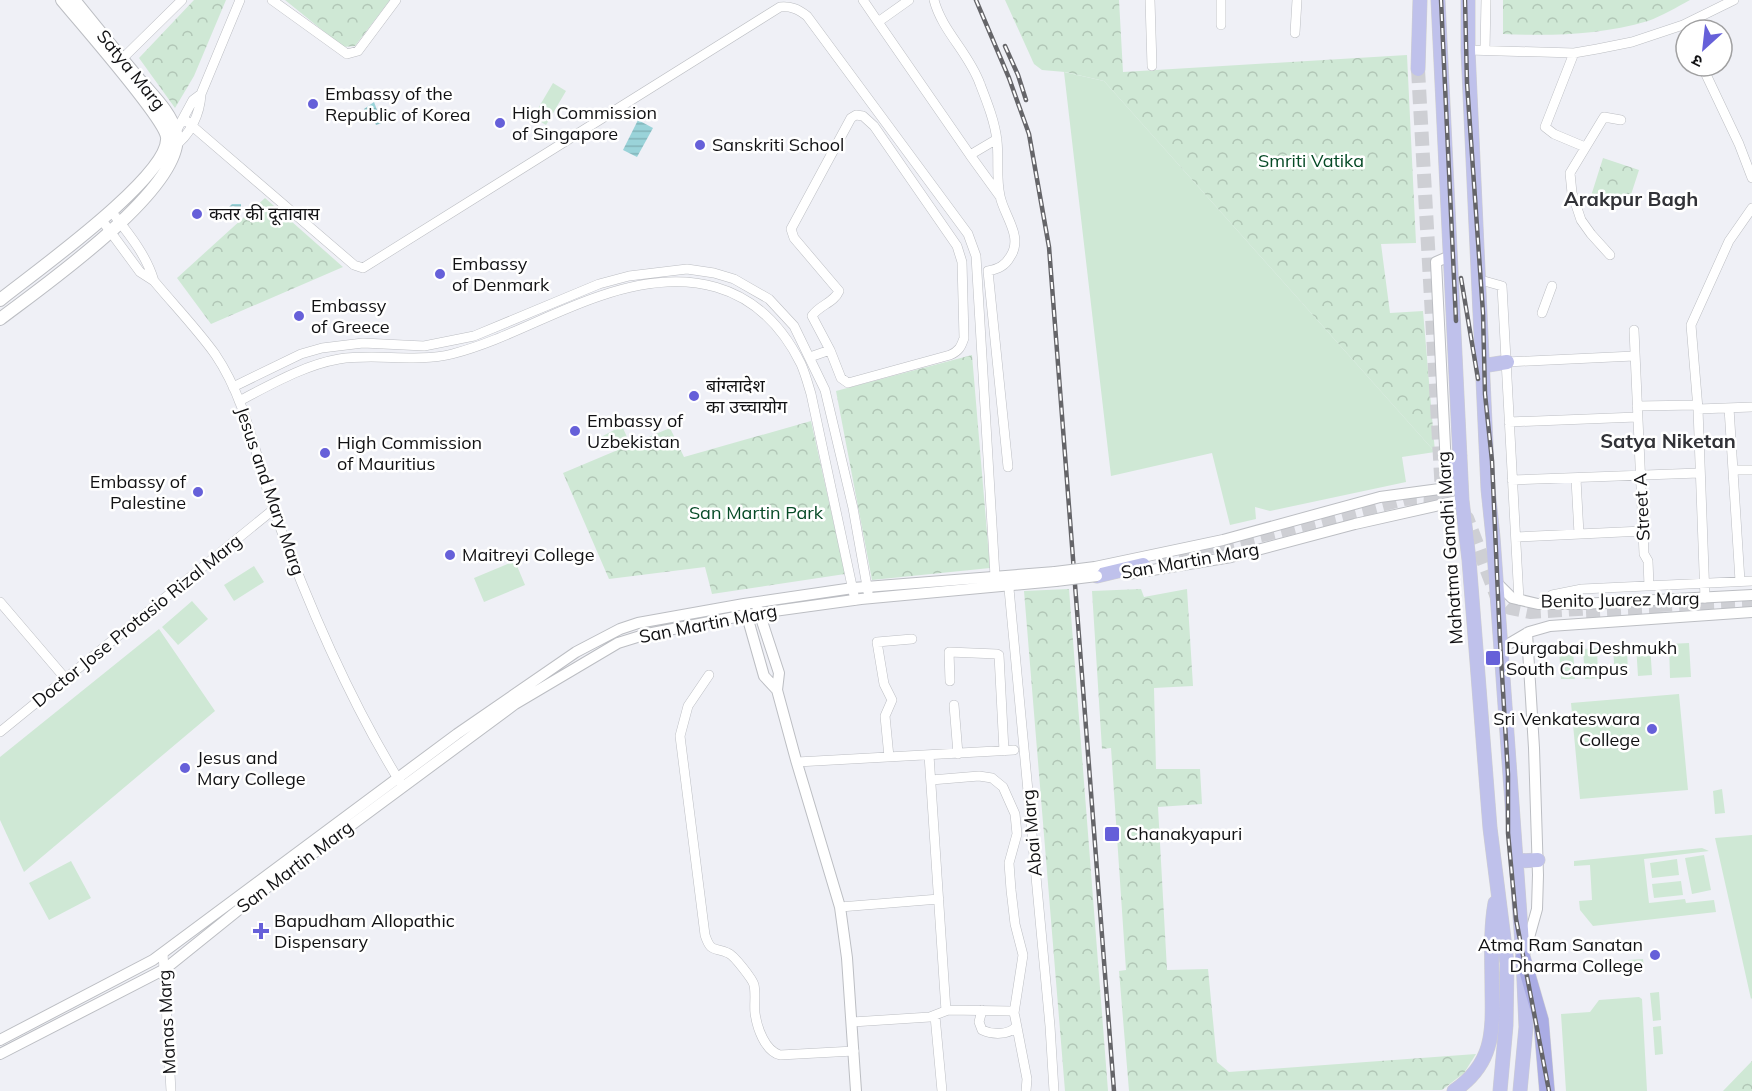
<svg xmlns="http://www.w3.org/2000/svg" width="1752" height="1091" viewBox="0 0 1752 1091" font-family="Mulish,'Noto Sans Devanagari',sans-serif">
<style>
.green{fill:#cfe8d5}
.forest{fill:url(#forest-crowns)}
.water{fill:url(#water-rules)}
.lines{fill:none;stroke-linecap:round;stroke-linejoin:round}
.primary-tunnel{stroke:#cecfd4;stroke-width:14;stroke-dasharray:14 7;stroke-linecap:butt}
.minor-casing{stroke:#bcbec3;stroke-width:10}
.tertiary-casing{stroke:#bcbec3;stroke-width:12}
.secondary-casing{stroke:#bcbec3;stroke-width:14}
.primary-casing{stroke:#cfcfd0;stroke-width:15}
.trunk-casing{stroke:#cfcfd0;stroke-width:16}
.minor{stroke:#fff;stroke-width:9}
.tertiary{stroke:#fff;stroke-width:10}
.secondary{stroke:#fff;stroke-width:12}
.primary{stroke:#bfc1eb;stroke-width:14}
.trunk{stroke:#aaace4;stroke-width:15}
.rail-casing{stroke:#656569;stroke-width:4.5}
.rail{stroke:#fff;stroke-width:2;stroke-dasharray:7;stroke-linecap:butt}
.tertiary-bridge-casing{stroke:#bcbec3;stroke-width:12;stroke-linecap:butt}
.tertiary-bridge{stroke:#fff;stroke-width:10}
.poi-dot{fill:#6660d9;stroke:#fff;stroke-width:2}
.labels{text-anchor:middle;stroke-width:5;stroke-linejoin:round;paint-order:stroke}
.street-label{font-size:18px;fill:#111113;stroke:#fff}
.poi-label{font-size:18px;fill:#111113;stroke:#fff;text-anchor:start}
.park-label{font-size:18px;fill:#064a26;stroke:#fff}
.neighbourhood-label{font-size:20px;font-weight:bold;fill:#323338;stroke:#fff}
</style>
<defs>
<pattern id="forest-crowns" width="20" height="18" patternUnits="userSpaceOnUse" patternTransform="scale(1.5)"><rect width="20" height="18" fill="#cfe8d5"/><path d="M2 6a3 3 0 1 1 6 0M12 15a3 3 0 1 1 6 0" fill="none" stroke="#b1c6b6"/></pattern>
<pattern id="water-rules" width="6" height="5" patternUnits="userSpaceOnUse" patternTransform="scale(1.5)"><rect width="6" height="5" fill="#9ad3d9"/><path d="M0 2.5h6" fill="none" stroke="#84b4b9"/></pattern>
</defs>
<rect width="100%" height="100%" fill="#eff0f6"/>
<path class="green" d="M 1064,72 L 1104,81 L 1435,452 L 1402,457 L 1406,482 L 1270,511 L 1255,507 L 1256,519 L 1230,525 L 1212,453 L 1111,476 Z
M 553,83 L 566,91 L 546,125 L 533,117 Z
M 622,426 L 627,437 L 603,450 L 597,439 Z
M 515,561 L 525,585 L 484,602 L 474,578 Z
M 254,566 L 264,582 L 234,601 L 224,585 Z
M 192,601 L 208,619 L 178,645 L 162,627 Z
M 159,629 L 215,711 L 24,872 L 0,820 L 0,757 Z
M 1689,643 L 1691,677 L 1670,678 L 1669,644 Z
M 1650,644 L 1652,675 L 1638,676 L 1636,645 Z
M 1627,646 L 1628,676 L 1615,677 L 1613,647 Z
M 1597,648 L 1598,678 L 1585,679 L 1583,649 Z
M 1559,649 L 1573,649 L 1575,679 L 1561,679 Z
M 1679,694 L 1688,790 L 1580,799 L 1571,703 Z
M 1722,789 L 1725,813 L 1715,814 L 1713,791 Z
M 1752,835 L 1752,998 L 1751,999 L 1715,838 Z
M 1702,848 L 1709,851 L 1644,859 L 1649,903 L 1685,899 L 1686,903 L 1714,900 L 1716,912 L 1593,926 L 1580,910 L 1579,901 L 1592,900 L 1590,865 L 1574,866 L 1574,861 Z
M 1704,855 L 1711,890 L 1692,894 L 1685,858 Z
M 1677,859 L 1679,875 L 1652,878 L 1650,863 Z
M 71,861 L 91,898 L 49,920 L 29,883 Z
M 1681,881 L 1683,895 L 1654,898 L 1652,884 Z
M 1643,959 L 1644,968 L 1628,969 L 1628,960 Z
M 1659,992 L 1661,1020 L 1653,1021 L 1650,993 Z
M 1639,997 L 1642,999 L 1647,1091 L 1566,1091 L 1561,1014 L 1590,1012 L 1599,1000 Z
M 1661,1026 L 1663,1054 L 1655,1055 L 1653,1027 Z"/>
<path class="forest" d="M 194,0 L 226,0 L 194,76 L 175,108 L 139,58 Z
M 285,0 L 390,0 L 355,46 L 343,47 Z
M 1005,0 L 1119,0 L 1123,72 L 1407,55 L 1416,243 L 1381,244 L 1390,313 L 1423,311 L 1435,452 L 1104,81 L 1065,72 L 1042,70 L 1034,64 Z
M 1503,0 L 1690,0 C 1677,7 1662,16 1648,21 C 1600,35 1553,36 1503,34 Z
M 1603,158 L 1639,170 L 1627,207 L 1591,196 Z
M 265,198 L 343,267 L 211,324 L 177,278 Z
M 972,355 L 990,568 L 872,580 L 836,391 Z
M 811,421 L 845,574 L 712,594 L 705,567 L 609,579 L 563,473 L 670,428 L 684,457 Z
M 1069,589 L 1108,1091 L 1065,1091 L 1024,591 Z
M 1141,589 L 1144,597 L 1187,589 L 1193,686 L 1154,688 L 1156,769 L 1200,769 L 1202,804 L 1158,807 L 1167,970 L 1208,969 L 1217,1062 L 1229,1072 L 1476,1054 L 1464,1073 L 1442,1090 L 1129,1091 L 1119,971 L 1126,970 L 1111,748 L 1102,749 L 1092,591 Z
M 1752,1061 L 1752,1091 L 1723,1091 Z"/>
<path class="water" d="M 374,102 L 382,123 L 376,125 L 372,116 L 366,114 L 364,109 Z
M 638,120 L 653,128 L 637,157 L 623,150 Z
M 232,204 L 241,204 L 241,213 L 235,219 L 227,221 L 224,217 L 225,211 Z"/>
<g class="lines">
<path class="primary-tunnel" d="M 1418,69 L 1442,493 L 1447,500
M 1158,559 L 1275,532 L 1404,499 C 1420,497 1442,496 1456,508 C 1460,511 1463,515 1467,518 L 1497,597 L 1510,608 L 1530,612 L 1594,608
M 1658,605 L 1752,601
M 1586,612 L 1666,608"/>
<defs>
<path id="minor" d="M 272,0 L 347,54 L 358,51 L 396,0
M 863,0 L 878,22
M 909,0 L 878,22 L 970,155
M 934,0 C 942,31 969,53 980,84 C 987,102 995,122 997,141 C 999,159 996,178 1000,196 C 1004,216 1024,237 1010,257 C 1005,266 998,269 988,271 L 1008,467
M 1150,0 L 1152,66
M 1221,25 L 1221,0
M 1295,33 L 1297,0
M 1468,50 L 1574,53 L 1597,49 L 1632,42 L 1683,25 L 1734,0
M 1485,50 L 1486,0
M 1574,53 L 1545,127 L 1554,134 L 1585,147
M 122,59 L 182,0
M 1702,66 L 1739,144 L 1752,178
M 856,115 L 863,116 L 874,126 L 957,246 L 962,262 L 964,338 C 961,347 959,351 950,355 L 848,383 L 841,378 L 830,350 L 812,316 C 819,305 834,303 839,291 L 794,238 L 791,229 L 851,118 Z
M 184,119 L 354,265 L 363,268 L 780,7 C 791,6 798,9 807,16 L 968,234 L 976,256 L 995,576
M 174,135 L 193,100 L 201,94
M 997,139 L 970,155 L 999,195
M 173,147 C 190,136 200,114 201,94 L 240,0
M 111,211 C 128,233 146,254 154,281 C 174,305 197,329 215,354 C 247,401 256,459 274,511 C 308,604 348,698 400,782
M 101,219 L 140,272 L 154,281
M 1610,255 L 1591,234 L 1581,220 L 1572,193 L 1570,173 L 1604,117 L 1621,120
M 1477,279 L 1502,286 L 1519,600
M 1542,313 L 1552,286
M 1634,330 L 1644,554 L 1648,561 L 1649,586
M 810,357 L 830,350
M 1507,362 L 1634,356
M 233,387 L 301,354 L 322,348 L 363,343 L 424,346 L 474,336 L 599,284 L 629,276 L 687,269 L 714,273 L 734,279 L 769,299 L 794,326 L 825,390 L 853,508 L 868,592
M 239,401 C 270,385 304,365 339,359 C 377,353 415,363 452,354 C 505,340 549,313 600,296 C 684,267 759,279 801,364 C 805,373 808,384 811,394 L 855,600
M 1637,406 L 1697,405
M 1729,408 L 1740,581
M 1698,409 L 1752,407
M 1509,422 L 1637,417
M 1733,470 L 1752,470
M 1576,479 L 1579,534
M 1512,480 L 1699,473
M 1516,537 L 1643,531
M 1008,578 L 1050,1026 L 1054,1091
M 1705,598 L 1698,409 L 1691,325 L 1729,241 L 1752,208
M 0,602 L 65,678
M 1539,604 L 1552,595 L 1582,589 L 1752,581
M 709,675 L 688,706 L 680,736 L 705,935 C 711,953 714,947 728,953 C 734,955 753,980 754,985 C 756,994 754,1005 755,1013 C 757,1028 765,1051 780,1055 L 854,1051
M 950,681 L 949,652 L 997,654 L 999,655 L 1004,751
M 954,705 L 958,754
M 0,732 L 274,509
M 929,755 L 946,1011
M 889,757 L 885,716 L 892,700 L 884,684 L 877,642 L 912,639
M 797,762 L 1014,750
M 931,780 L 979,776 L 992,778 L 1003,787 L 1015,814 L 1017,834 L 1009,863 L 1011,890 L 1015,924 L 1023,955 L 1014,1013
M 840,907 L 939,899
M 163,953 L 171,1091
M 982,1010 L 979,1022 L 982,1030 C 993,1035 1008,1035 1016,1027
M 935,1016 L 942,1091
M 852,1022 L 930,1017 L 948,1010 L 1011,1011 L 1014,1013 L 1015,1017 L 1027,1079 L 1026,1091"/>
<path id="tertiary" d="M 1095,567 L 1223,540 L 1380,497 L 1447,488 L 1436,262 L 1450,256
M 1128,574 L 1231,557 L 1355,524 L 1462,500
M 1496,582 L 1512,598 L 1538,604 L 1581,604 L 1752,595
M 757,606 L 779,673 L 777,690 L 796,760 L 840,907 L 847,958 L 856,1091
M 745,609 L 764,676 L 777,690
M 1500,649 L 1529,632 L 1550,626 L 1752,612
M 1525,952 L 1537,909 L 1538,875 L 1534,748 L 1527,633
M 0,1040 L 153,960 L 457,734 L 576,652 L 620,629 L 638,623 L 744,604 L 853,588 L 1055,572
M 0,1054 L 165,969 L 257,895 L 515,704 L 618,643 L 647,634 L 746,615 L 861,599 L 1056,581"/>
<path id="secondary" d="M 0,300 C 32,274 171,176 167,137 C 164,117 80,22 62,0
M 0,319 C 39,289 188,186 176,133 C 171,112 151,94 137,77 C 116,52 95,26 74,0"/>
<path id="primary" d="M 1438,0 L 1462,500 L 1469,560 L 1490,828 L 1507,963 L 1506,1025 L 1500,1091
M 1468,0 L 1468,50 L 1488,489 L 1493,537 L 1523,958 L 1526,1027 L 1520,1091
M 1418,69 L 1420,0
M 1482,366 L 1507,362
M 1447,476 L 1460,456
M 1097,576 L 1143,565
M 1517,861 L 1538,860
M 1454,1091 C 1493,1064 1493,1034 1492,990 C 1492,961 1490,931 1495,903"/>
<path id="trunk" d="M 1523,958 L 1541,1020 L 1547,1091"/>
</defs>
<use href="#minor" class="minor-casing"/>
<use href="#tertiary" class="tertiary-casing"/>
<use href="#secondary" class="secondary-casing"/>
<use href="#primary" class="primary-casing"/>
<use href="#trunk" class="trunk-casing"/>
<use href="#minor" class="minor"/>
<use href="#tertiary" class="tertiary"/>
<use href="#secondary" class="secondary"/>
<use href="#primary" class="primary"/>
<use href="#trunk" class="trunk"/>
<defs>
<path id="rail" d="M 976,0 L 1009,78 L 1029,134 L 1049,247 L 1114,1091
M 1441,0 L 1456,321
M 1465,0 L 1467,83 L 1483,313 L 1485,394 L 1492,461 L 1500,641 L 1508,774 L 1508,833 L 1516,919 L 1549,1091
M 1005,46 L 1018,75 L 1026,100
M 1461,278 L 1478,379"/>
</defs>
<use href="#rail" class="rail-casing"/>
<use href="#rail" class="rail"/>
<defs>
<path id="tertiary-bridge" d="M 1055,572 L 1095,567
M 1056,581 L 1097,576"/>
</defs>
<use href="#tertiary-bridge" class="tertiary-bridge-casing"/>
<use href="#tertiary-bridge" class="tertiary-bridge"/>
</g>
<g class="poi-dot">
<circle cx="313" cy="104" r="6"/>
<circle cx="500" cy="123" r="6"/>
<circle cx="700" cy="145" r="6"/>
<circle cx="197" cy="214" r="6"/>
<circle cx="440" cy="274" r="6"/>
<circle cx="299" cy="316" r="6"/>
<circle cx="694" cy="396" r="6"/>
<circle cx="575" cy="431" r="6"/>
<circle cx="325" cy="453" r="6"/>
<circle cx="198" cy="492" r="6"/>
<circle cx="450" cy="555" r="6"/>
<rect x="1485" y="650" width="16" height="16" rx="3"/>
<circle cx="1652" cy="729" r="6"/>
<circle cx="185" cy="768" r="6"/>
<rect x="1104" y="826" width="16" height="16" rx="3"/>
<path d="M258 922h6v6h6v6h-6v6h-6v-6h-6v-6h6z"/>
<circle cx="1655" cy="955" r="6"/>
</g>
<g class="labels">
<g class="street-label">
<text transform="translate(131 70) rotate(51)" y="6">Satya Marg</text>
<text transform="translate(270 491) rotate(71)" y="6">Jesus and Mary Marg</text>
<text transform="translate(1642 507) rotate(-93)" y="6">Street A</text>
<text transform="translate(1450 548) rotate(-94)" y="6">Mahatma Gandhi Marg</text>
<text transform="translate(1190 561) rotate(-10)" y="6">San Martin Marg</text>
<text transform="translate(1620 600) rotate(-1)" y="6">Benito Juarez Marg</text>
<text transform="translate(137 621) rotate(-39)" y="6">Doctor Jose Protasio Rizal Marg</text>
<text transform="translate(708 624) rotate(-11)" y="6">San Martin Marg</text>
<text transform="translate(1032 833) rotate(-95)" y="6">Abai Marg</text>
<text transform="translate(295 867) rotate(-37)" y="6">San Martin Marg</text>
<text transform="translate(167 1022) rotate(-93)" y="6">Manas Marg</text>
</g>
<g class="poi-label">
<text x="325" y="100">Embassy of the<tspan x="325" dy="21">Republic of Korea</tspan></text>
<text x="512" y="119">High Commission<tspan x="512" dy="21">of Singapore</tspan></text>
<text x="712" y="151">Sanskriti School</text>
<text x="209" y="220">कतर की दूतावास</text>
<text x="452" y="270">Embassy<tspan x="452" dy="21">of Denmark</tspan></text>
<text x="311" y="312">Embassy<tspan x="311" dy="21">of Greece</tspan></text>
<text x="706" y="392">बांग्लादेश<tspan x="706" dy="21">का उच्चायोग</tspan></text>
<text x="587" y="427">Embassy of<tspan x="587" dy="21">Uzbekistan</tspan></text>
<text x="337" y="449">High Commission<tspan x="337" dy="21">of Mauritius</tspan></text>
<text x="186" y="488" text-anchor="end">Embassy of<tspan x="186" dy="21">Palestine</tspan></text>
<text x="462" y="561">Maitreyi College</text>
<text x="1506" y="654">Durgabai Deshmukh<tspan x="1506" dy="21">South Campus</tspan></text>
<text x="1640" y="725" text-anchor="end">Sri Venkateswara<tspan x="1640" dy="21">College</tspan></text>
<text x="197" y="764">Jesus and<tspan x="197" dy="21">Mary College</tspan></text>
<text x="1126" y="840">Chanakyapuri</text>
<text x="274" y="927">Bapudham Allopathic<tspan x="274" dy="21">Dispensary</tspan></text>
<text x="1643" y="951" text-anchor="end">Atma Ram Sanatan<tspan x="1643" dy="21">Dharma College</tspan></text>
</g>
<g class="park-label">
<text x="1311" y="167">Smriti Vatika</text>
<text x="756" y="519">San Martin Park</text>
</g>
<g class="neighbourhood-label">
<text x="1631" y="206">Arakpur Bagh</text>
<text x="1668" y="448">Satya Niketan</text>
</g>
</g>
<g transform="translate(1704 48) rotate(207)"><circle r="28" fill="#ffffff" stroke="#a0a0a1" stroke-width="1.5"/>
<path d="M0-4.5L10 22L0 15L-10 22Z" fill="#6660d9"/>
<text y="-9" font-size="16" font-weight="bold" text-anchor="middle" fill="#111113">उ</text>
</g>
</svg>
